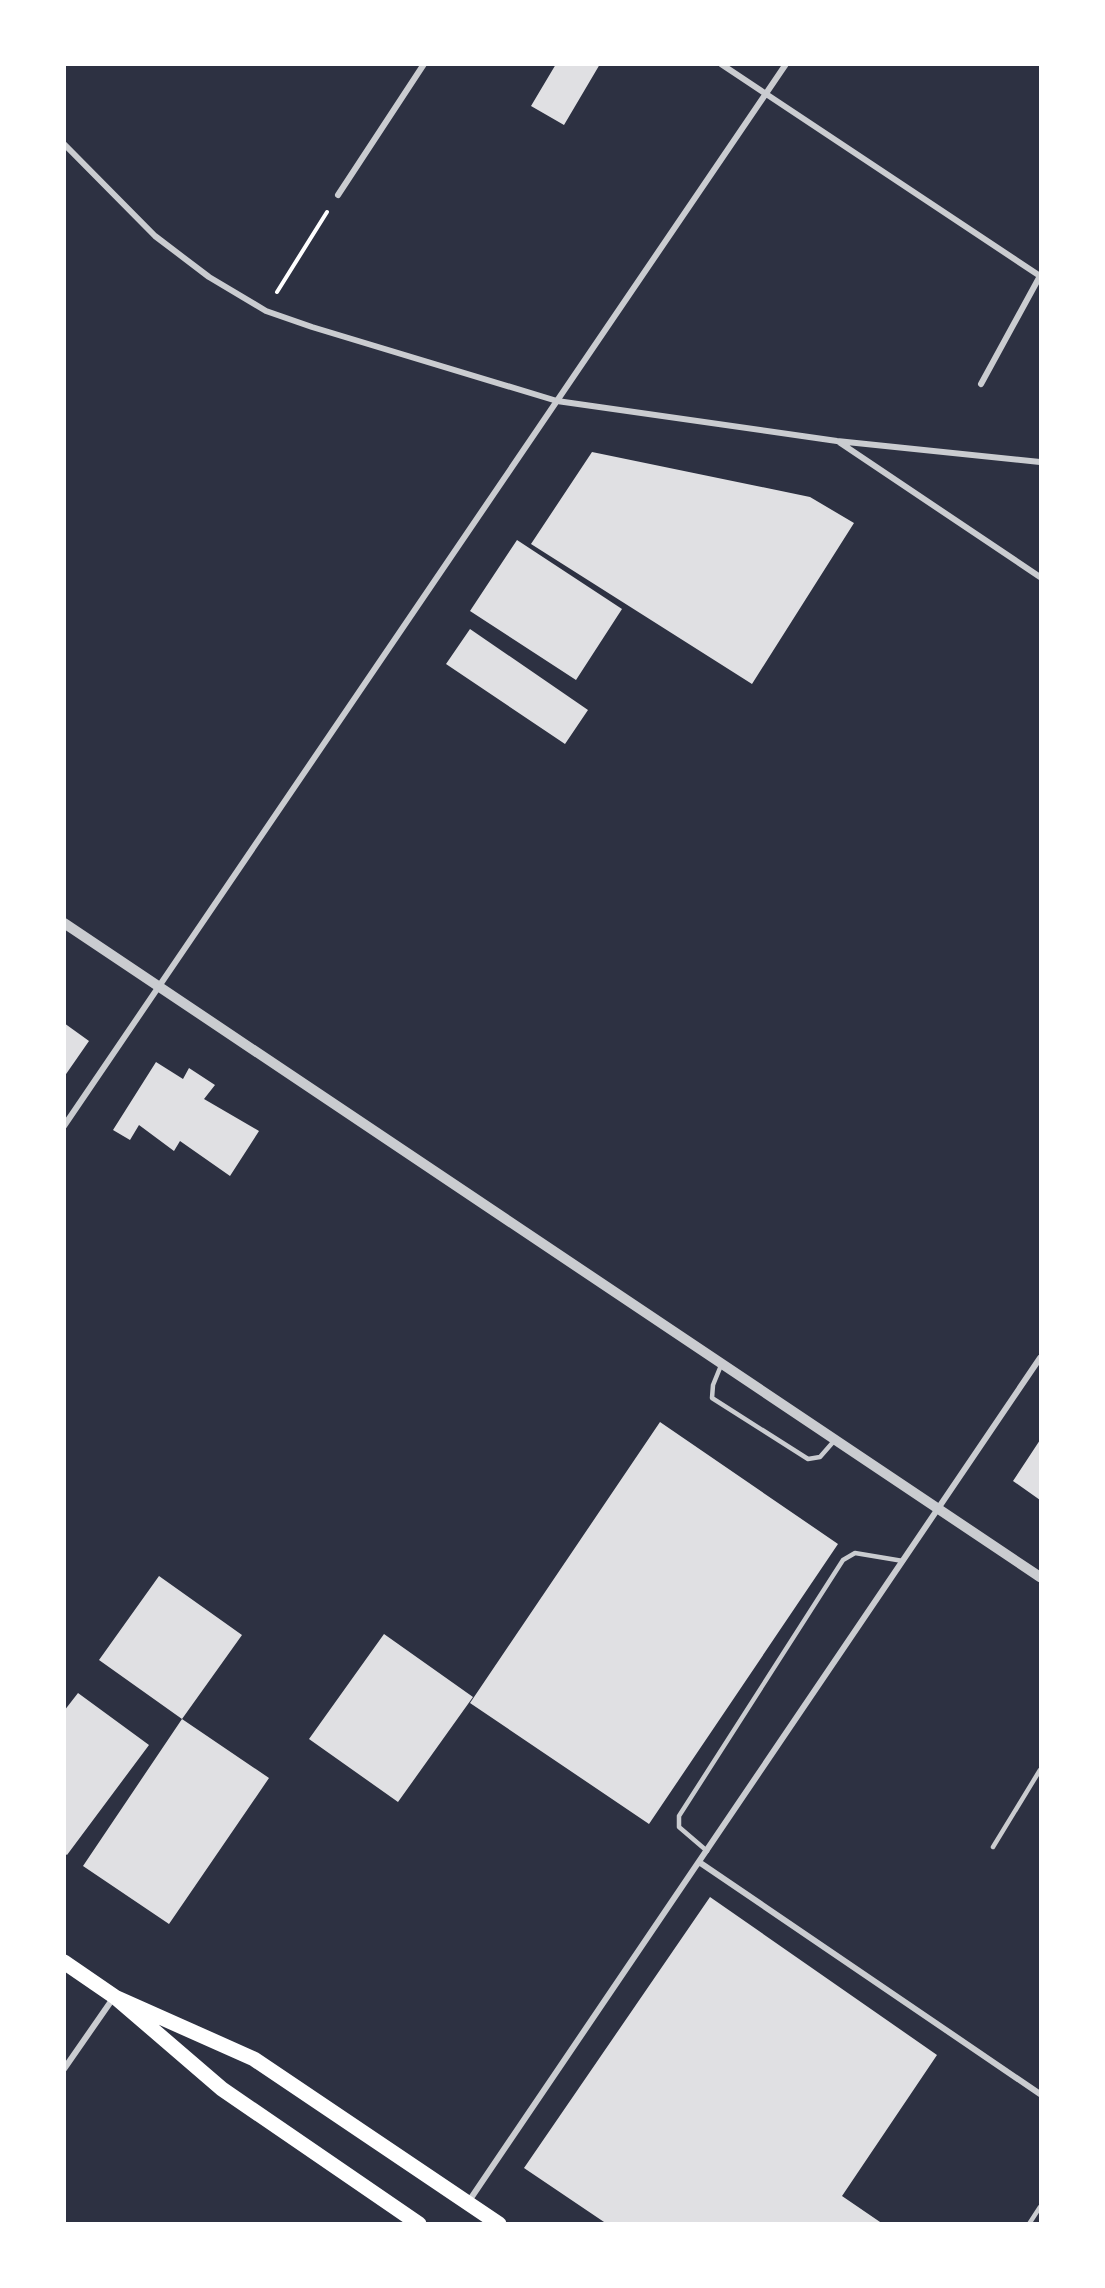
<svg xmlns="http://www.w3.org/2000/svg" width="1105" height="2288" viewBox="0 0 1105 2288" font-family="'Space Grotesk',sans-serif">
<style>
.building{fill:#e0e0e3}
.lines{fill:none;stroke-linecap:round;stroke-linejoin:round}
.path{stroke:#fff;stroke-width:4}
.service{stroke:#caccd0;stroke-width:4.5}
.minor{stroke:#caccd0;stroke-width:6}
.tertiary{stroke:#caccd0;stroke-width:10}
.primary{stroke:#fff;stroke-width:15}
</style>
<rect width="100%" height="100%" fill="#2d3142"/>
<path class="building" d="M 556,64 L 600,64 L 564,125 L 531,106 Z
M 592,452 L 810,497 L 854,523 L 752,684 L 531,544 Z
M 517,540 L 622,609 L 576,680 L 470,611 Z
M 470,629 L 588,710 L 565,744 L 446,664 Z
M 64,1023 L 89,1041 L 64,1077 Z
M 156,1062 L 183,1079 L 189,1068 L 215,1085 L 204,1099 L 259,1131 L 230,1176 L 180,1141 L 174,1151 L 139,1125 L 130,1140 L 113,1130 Z
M 660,1422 L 838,1544 L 649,1824 L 470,1703 Z
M 1040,1440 L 1040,1500 L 1013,1481 Z
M 159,1576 L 242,1635 L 182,1719 L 99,1660 Z
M 384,1634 L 473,1697 L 398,1802 L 309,1739 Z
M 78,1693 L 149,1745 L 67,1855 L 64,1853 L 64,1711 Z
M 182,1719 L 269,1778 L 169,1924 L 83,1866 Z
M 710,1897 L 937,2055 L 842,2196 L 883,2224 L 607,2224 L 524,2168 Z"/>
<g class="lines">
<path class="path" d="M 277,292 L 327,212"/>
<path class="service" d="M 722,1363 L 713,1385 L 712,1398 L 808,1459 L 820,1457 L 834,1441
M 993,1847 L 1040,1770
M 707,1851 L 679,1827 L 679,1816 L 843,1560 L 855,1553 L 903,1561
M 1029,2224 L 1040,2207"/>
<path class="minor" d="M 721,64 L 1040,276 L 981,384
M 64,144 L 155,236 L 209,277 L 266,311 L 312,327 L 557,401 L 837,441 L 1040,462
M 338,195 L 424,64
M 839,442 L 1040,577
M 64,1126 L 786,64
M 699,1862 L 1040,2094
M 64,2069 L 114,1997
M 469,2201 L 1040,1358"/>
<path class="tertiary" d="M 64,923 L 1040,1577"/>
<path class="primary" d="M 64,1962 L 115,1997 L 222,2089 L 419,2224
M 115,1997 L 254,2059 L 499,2224"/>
</g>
<rect width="1105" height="2288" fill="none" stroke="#ffffff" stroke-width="132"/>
</svg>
